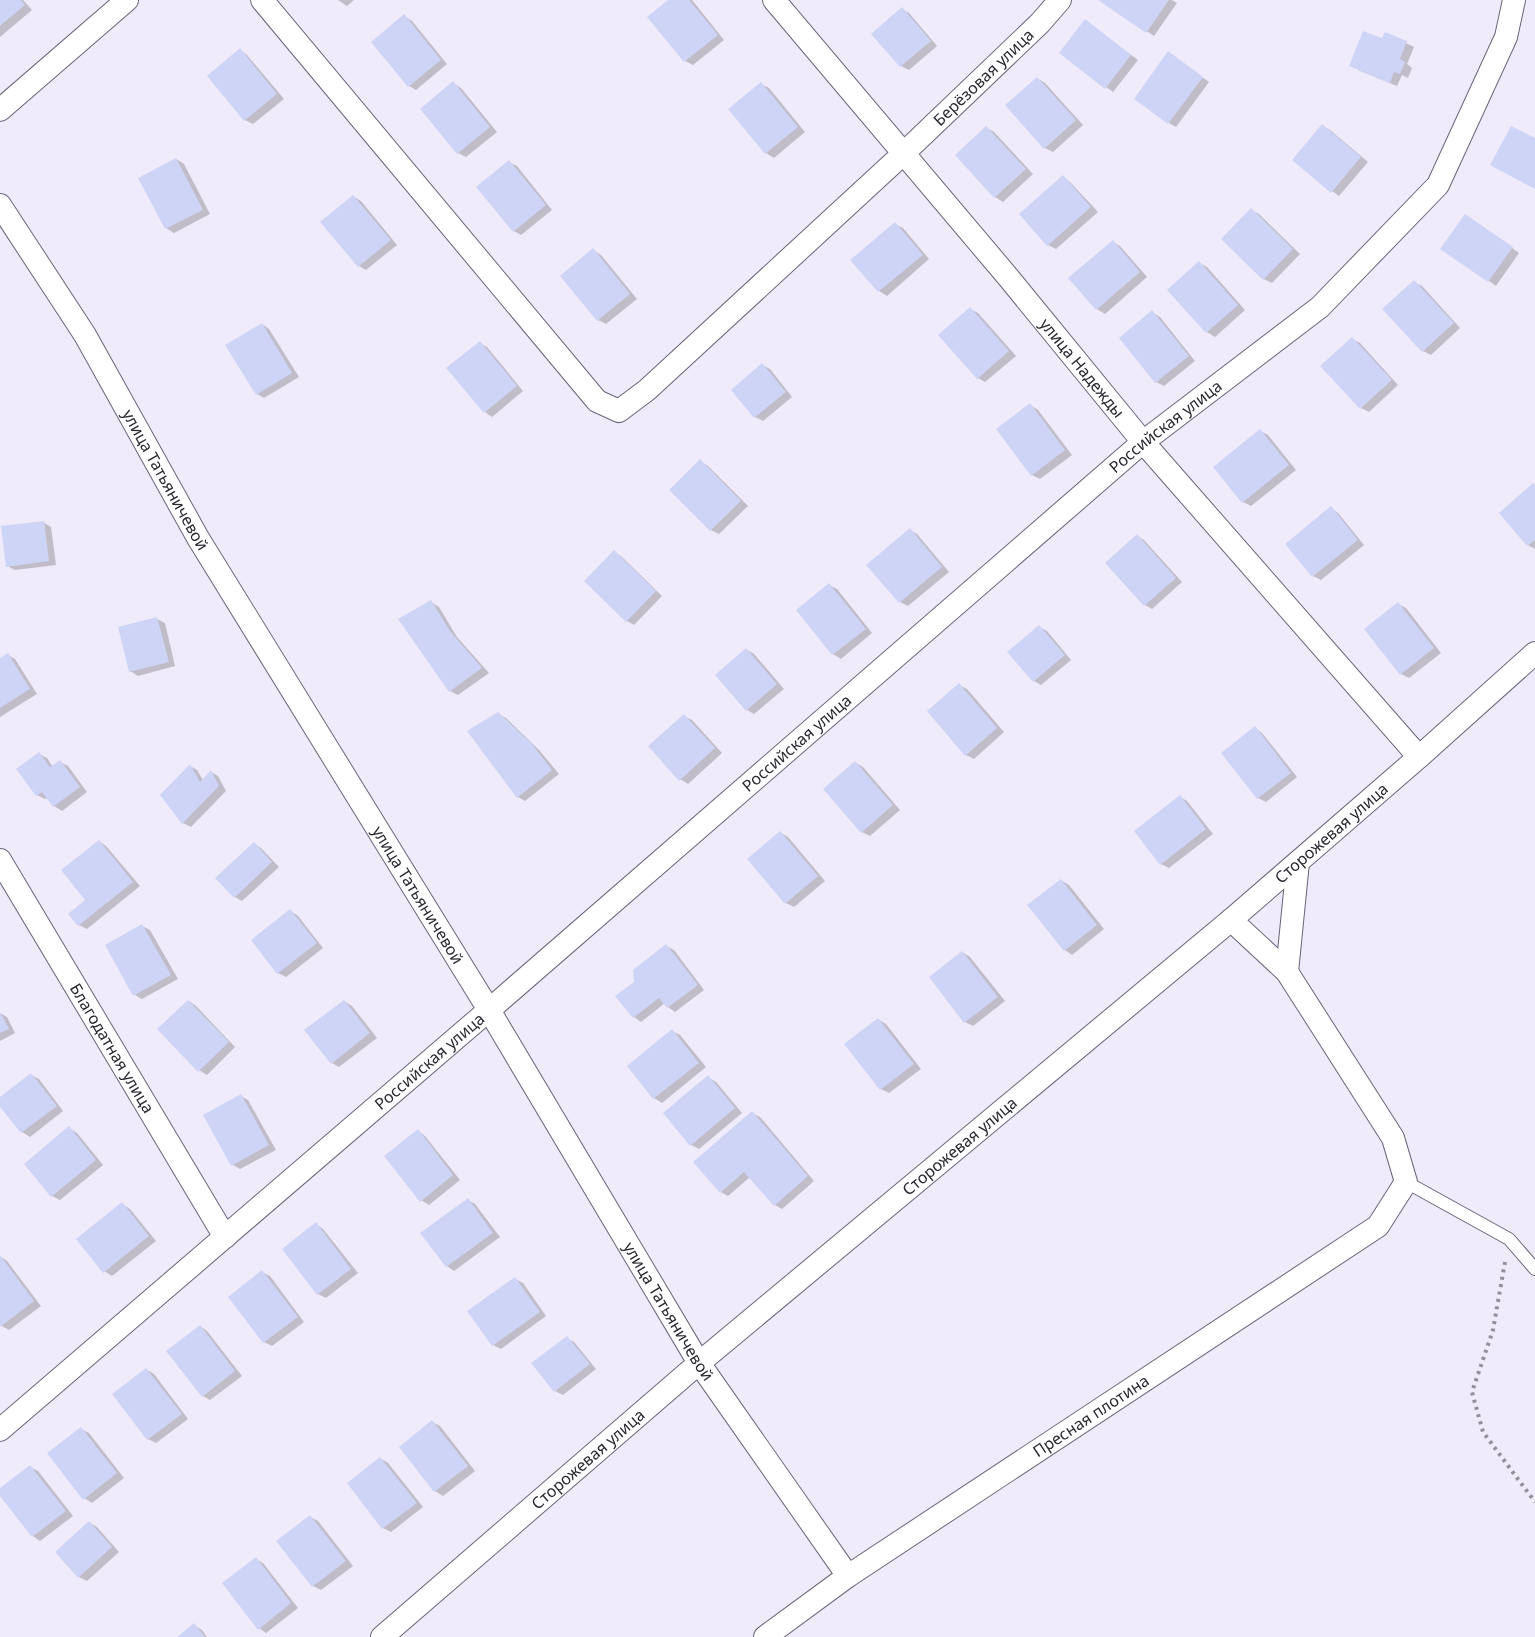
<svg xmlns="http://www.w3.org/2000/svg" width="1535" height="1637" viewBox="0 0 1535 1637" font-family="'Noto Sans',sans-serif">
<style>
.shadow{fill:#0003}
.building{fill:#ced4f6}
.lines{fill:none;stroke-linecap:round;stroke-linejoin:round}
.lane-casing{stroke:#6a647a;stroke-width:14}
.street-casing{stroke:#6a647a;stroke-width:24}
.path{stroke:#928f9b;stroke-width:4;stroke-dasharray:3 4.5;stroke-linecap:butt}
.lane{stroke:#fff;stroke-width:12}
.street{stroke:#fff;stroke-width:22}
.labels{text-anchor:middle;stroke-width:4.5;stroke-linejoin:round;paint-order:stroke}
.street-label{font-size:16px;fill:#292730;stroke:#fff}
</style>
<rect width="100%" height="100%" fill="#f0ebfb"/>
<path class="shadow" d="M 0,0 L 23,0 L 32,10 L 0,37 Z
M 338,0 L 354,0 L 347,6 Z
M 670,0 L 692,0 L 724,40 L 693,65 L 685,61 Z
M 1100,0 L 1172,0 L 1177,3 L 1154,36 Z
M 902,9 L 909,13 L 937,46 L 909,70 L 901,66 L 873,34 Z
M 404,16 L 412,21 L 447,64 L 416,90 L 409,86 Z
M 1085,21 L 1138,60 L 1113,92 L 1106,87 Z
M 1385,33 L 1414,47 L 1407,64 L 1412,68 L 1408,78 L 1402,75 L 1397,86 L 1358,70 L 1382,40 Z
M 240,50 L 247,55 L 284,99 L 253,124 L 245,120 Z
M 1176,58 L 1209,82 L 1176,127 L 1169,123 Z
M 1037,78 L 1045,83 L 1083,125 L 1053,152 L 1045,148 Z
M 453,83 L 461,88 L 497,132 L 466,157 L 458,153 Z
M 761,84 L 769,88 L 805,132 L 774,158 L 766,153 L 730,110 Z
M 1323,126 L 1330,130 L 1368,162 L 1339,196 L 1332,191 Z
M 986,128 L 994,132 L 1033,174 L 1003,202 L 995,197 L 957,155 Z
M 176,159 L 184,164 L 210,214 L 174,233 L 166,228 Z
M 509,162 L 517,166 L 552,210 L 521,235 L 514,231 Z
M 1063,177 L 1070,182 L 1098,212 L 1056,249 L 1048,245 Z
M 354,197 L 361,201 L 397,245 L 366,270 L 359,266 Z
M 1251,210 L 1259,214 L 1300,254 L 1272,283 L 1264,279 Z
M 1473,220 L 1519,253 L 1496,286 L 1489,281 Z
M 895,224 L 903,228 L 929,259 L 887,296 L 879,291 L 853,260 Z
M 1113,242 L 1120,246 L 1147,277 L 1105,314 L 1097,309 L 1070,278 Z
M 593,250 L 601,255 L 637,299 L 606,324 L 598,320 Z
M 1199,263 L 1207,267 L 1245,310 L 1215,337 L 1207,332 L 1169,290 Z
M 1414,282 L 1422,286 L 1460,328 L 1431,355 L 1423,351 Z
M 970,309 L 978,313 L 1016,356 L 985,382 L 978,378 Z
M 1152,312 L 1160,317 L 1195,361 L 1164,386 L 1156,382 L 1121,338 Z
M 262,324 L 269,329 L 299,377 L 264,398 L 257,394 Z
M 1352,339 L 1360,343 L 1398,385 L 1369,412 L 1361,408 Z
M 480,343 L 487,347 L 523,391 L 492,417 L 485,412 Z
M 762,365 L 770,369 L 792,397 L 763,421 L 755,417 Z
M 1030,405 L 1038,410 L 1072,455 L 1040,479 L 1032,475 Z
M 1260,431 L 1268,435 L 1296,470 L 1251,506 L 1243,502 Z
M 700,461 L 708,466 L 748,506 L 719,534 L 711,530 L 671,490 Z
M 1535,486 L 1535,549 L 1528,545 L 1501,513 Z
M 1331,508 L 1338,513 L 1364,545 L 1321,580 L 1313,576 Z
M 43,522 L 51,527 L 56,565 L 15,570 L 7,566 Z
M 910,530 L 917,534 L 949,572 L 908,606 L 900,602 L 869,565 Z
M 1137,536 L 1144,540 L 1182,582 L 1152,609 L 1145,605 Z
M 614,552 L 622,557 L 662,596 L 634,625 L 627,621 Z
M 829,585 L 837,589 L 872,633 L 841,659 L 833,654 L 798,610 Z
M 431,602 L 439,607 L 457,637 L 489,673 L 458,695 L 450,691 Z
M 1398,604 L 1406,608 L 1441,653 L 1409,678 L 1401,674 Z
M 157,619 L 165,623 L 175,666 L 138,676 L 130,671 Z
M 1039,627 L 1047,631 L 1071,660 L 1041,685 L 1034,681 Z
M 746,649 L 754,654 L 784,689 L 754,714 L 747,710 Z
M 8,655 L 15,659 L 37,694 L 0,717 L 0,660 Z
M 959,685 L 967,689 L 1004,732 L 974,759 L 966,755 Z
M 498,714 L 506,718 L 539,750 L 559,774 L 525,801 L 518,797 Z
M 684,716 L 692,720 L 722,753 L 688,784 L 680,779 Z
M 1255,728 L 1262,733 L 1297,777 L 1266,802 L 1258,798 Z
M 39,754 L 47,758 L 53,767 L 60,762 L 68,766 L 87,792 L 62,811 L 54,806 L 48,798 L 45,799 L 37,795 Z
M 856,763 L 863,767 L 900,810 L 870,836 L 862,832 Z
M 190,766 L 197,770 L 203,780 L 211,772 L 218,776 L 226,791 L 191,827 L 183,823 L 162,795 Z
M 1180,797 L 1187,801 L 1213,834 L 1169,868 L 1161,864 Z
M 781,833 L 788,837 L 825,881 L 794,907 L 786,903 Z
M 99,841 L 106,846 L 140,886 L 87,929 L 79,925 L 88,900 Z
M 254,844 L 261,848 L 279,867 L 242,901 L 235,897 Z
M 1061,880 L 1069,885 L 1104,929 L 1072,955 L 1065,950 Z
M 291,911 L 298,916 L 323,948 L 286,977 L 278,973 L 253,940 Z
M 142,926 L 150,930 L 178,979 L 142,999 L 135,995 Z
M 666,946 L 674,950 L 704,990 L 675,1012 L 668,1007 L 665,1003 L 641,1022 L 634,1017 L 635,983 Z
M 962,952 L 970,957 L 1005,1001 L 973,1026 L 965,1022 Z
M 189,1001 L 196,1006 L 235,1047 L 207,1075 L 199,1070 Z
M 344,1001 L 352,1006 L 377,1038 L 339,1067 L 332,1063 Z
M 0,1013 L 7,1017 L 15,1033 L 0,1041 Z
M 879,1020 L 886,1024 L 921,1069 L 889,1093 L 881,1089 L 847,1044 Z
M 672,1031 L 680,1035 L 706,1067 L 662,1103 L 654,1098 L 629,1066 Z
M 31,1075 L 39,1079 L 63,1111 L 30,1137 L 22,1132 L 0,1104 L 0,1099 Z
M 708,1077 L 716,1082 L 742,1113 L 699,1149 L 691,1145 Z
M 241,1096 L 248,1100 L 276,1150 L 240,1169 L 233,1165 Z
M 752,1113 L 760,1117 L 814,1181 L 782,1209 L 775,1205 L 750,1177 L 728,1196 L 721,1192 Z
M 69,1128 L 77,1133 L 103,1165 L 60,1200 L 52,1196 Z
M 418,1131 L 425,1136 L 460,1180 L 429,1205 L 421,1200 Z
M 468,1200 L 475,1204 L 500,1237 L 454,1271 L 447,1266 Z
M 122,1204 L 130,1209 L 156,1241 L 112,1276 L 104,1271 Z
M 316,1224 L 323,1229 L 358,1273 L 326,1298 L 318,1294 Z
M 0,1256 L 7,1261 L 41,1306 L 9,1330 L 0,1325 Z
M 262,1272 L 270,1276 L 304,1322 L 272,1346 L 264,1342 Z
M 515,1279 L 523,1283 L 546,1316 L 501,1349 L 493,1345 Z
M 200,1326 L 207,1331 L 242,1376 L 210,1400 L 203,1396 Z
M 567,1338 L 574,1342 L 596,1369 L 563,1395 L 555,1391 Z
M 146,1369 L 154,1374 L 188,1419 L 156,1443 L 148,1439 L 114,1394 Z
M 432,1422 L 440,1426 L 475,1471 L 443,1496 L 435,1491 L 401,1447 Z
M 81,1429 L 89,1433 L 124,1478 L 92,1503 L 84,1498 Z
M 380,1458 L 388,1463 L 423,1507 L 391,1532 L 383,1528 Z
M 30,1467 L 38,1471 L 73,1516 L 40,1541 L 33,1536 L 0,1494 L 0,1490 Z
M 310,1517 L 318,1521 L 353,1566 L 321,1590 L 313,1586 L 278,1541 Z
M 90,1523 L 97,1527 L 119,1552 L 87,1581 L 79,1577 Z
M 256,1559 L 263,1563 L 298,1608 L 266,1633 L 259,1628 Z
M 194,1625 L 202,1630 L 207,1637 L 179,1637 Z"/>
<path class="building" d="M 0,0 L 21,0 L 25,5 L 0,26 Z
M 668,0 L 689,0 L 718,35 L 684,62 L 647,17 Z
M 1098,0 L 1169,0 L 1146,33 Z
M 902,7 L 931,41 L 900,67 L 871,34 Z
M 404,14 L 441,60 L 408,87 L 371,42 Z
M 1085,19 L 1131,55 L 1105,89 L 1059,53 Z
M 1363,31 L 1382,38 L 1385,32 L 1407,41 L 1400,59 L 1405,62 L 1400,74 L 1394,72 L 1390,83 L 1349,66 Z
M 240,48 L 277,94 L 244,121 L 207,76 Z
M 1168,51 L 1203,77 L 1168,124 L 1134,99 Z
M 1037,77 L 1076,120 L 1044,149 L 1005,105 Z
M 453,81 L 490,127 L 457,154 L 420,109 Z
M 761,82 L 798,127 L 765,154 L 728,109 Z
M 1322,124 L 1361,157 L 1331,193 L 1292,160 Z
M 986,126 L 1026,169 L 994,198 L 955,155 Z
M 1511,126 L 1535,138 L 1535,189 L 1490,165 Z
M 176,158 L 203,210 L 165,229 L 138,178 Z
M 509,160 L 546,205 L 513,232 L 476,187 Z
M 1063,175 L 1091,207 L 1047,246 L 1019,214 Z
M 353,195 L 391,240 L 358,267 L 320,222 Z
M 1251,208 L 1293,249 L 1263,280 L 1221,239 Z
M 1465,214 L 1513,247 L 1488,282 L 1440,249 Z
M 895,222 L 923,255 L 878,292 L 850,260 Z
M 1113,240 L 1140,272 L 1096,310 L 1068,278 Z
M 593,248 L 630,294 L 597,321 L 560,276 Z
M 1199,261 L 1238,305 L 1206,333 L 1167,290 Z
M 1414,280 L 1454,323 L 1422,352 L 1382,309 Z
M 970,307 L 1009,351 L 977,379 L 938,335 Z
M 1152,310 L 1189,356 L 1155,383 L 1119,338 Z
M 262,323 L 292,373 L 256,395 L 225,345 Z
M 1352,337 L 1392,380 L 1360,409 L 1320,366 Z
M 480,341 L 517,386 L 484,413 L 446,368 Z
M 762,363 L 786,392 L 754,418 L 731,390 Z
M 1030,403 L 1065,450 L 1031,476 L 996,429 Z
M 1260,429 L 1289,465 L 1242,503 L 1213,467 Z
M 700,459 L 741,501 L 710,531 L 669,490 Z
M 1533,483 L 1535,486 L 1535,540 L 1527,546 L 1499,513 Z
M 1331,506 L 1358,540 L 1312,577 L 1285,544 Z
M 44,521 L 49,561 L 6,567 L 1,526 Z
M 910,528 L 942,567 L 899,603 L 866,565 Z
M 1137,534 L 1176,578 L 1144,606 L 1105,563 Z
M 614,550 L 656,591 L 626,622 L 584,581 Z
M 829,583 L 866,629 L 832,655 L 796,610 Z
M 431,600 L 450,631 L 482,668 L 449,692 L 398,619 Z
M 1398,602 L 1434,648 L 1400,675 L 1364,629 Z
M 157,617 L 169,662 L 129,672 L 118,627 Z
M 1039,625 L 1065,655 L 1033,682 L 1007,652 Z
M 746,648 L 777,684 L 746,711 L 715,675 Z
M 8,653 L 30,689 L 0,708 L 0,658 Z
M 959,683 L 997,728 L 965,756 L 927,711 Z
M 498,712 L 532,744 L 552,770 L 517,798 L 467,731 Z
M 684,714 L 715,748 L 679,781 L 648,746 Z
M 1255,726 L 1291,773 L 1257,799 L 1221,753 Z
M 39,752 L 50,767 L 60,760 L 80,787 L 53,807 L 42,792 L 36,796 L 16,769 Z
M 855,761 L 893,805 L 861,833 L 823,789 Z
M 190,764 L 200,782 L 211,770 L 219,786 L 182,824 L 160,795 Z
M 1180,795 L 1206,829 L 1160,865 L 1134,831 Z
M 780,831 L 818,876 L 785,904 L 747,859 Z
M 99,840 L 133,882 L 78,926 L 68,914 L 85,900 L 61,870 Z
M 254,842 L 272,862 L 234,898 L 215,878 Z
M 1061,879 L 1097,925 L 1064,951 L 1027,905 Z
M 290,909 L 317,943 L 277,974 L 251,940 Z
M 142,924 L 171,975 L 133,996 L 105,945 Z
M 666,944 L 698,985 L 667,1008 L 659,998 L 633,1018 L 615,996 L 634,982 L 633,970 Z
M 962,951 L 998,997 L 964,1023 L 929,977 Z
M 188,1000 L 229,1042 L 198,1072 L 157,1029 Z
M 344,1000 L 370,1033 L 331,1064 L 304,1030 Z
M 0,1012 L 9,1029 L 0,1033 Z
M 878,1018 L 914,1064 L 880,1090 L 844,1044 Z
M 672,1029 L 699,1063 L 653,1099 L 627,1066 Z
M 31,1073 L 57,1106 L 21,1133 L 0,1107 L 0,1097 Z
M 708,1075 L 735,1108 L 690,1146 L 663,1113 Z
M 241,1094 L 269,1145 L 231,1166 L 203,1115 Z
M 752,1111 L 808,1176 L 774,1206 L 744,1172 L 720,1193 L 693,1162 Z
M 69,1126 L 96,1160 L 51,1197 L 24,1164 Z
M 418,1129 L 453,1175 L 420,1202 L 384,1156 Z
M 468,1198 L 493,1233 L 446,1267 L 420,1233 Z
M 122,1202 L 149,1236 L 103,1273 L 76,1239 Z
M 316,1222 L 351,1269 L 317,1295 L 282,1249 Z
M 0,1255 L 34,1301 L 0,1327 Z
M 262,1270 L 298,1317 L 263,1343 L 228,1297 Z
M 515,1277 L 540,1312 L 492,1346 L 467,1311 Z
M 200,1325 L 235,1371 L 202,1397 L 166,1351 Z
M 567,1336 L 590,1364 L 554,1392 L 531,1363 Z
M 146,1368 L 182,1414 L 147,1440 L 112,1394 Z
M 432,1420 L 468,1466 L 434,1492 L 399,1447 Z
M 81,1427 L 117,1473 L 83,1500 L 47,1453 Z
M 380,1457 L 417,1503 L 382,1529 L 347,1483 Z
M 30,1465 L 66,1511 L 32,1537 L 0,1496 L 0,1488 Z
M 310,1515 L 346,1561 L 312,1587 L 276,1541 Z
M 89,1521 L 112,1547 L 78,1578 L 55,1552 Z
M 256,1557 L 291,1603 L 258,1630 L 222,1583 Z
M 194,1623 L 205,1637 L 177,1637 Z"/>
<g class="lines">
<defs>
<path id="lane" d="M 1406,1182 L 1509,1239 L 1535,1269"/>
<g id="street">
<path id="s1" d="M 262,0 L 597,401 L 619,411 L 647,390 L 904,153 L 1040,23 L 1060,0"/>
<path id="s2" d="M 774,0 L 1008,277 L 1143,442 L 1419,757"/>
<path d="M 0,110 L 127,0"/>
<path id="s3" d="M 0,205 L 85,335 L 198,538 L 489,1010 L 699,1363 L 848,1576"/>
<path id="s4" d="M 0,860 L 225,1237"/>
<path d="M 1287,972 L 1298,862"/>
<path id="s5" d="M 0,1430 L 489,1010 L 1143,442 L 1320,307 L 1438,185 L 1506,37 L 1514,0"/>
<path id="s6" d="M 382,1637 L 699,1363 L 1231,920 L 1419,757 L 1535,653"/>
<path id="s7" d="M 765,1637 L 848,1576 L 1378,1226 L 1406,1182 L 1393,1138 L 1287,972 L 1231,920"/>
</g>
</defs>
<use href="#lane" class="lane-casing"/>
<use href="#street" class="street-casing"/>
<path class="path" d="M 1505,1262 L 1493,1330 L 1472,1392 L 1483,1432 L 1535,1502"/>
<use href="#lane" class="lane"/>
<use href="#street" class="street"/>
</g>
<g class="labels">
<g class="street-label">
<text dy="6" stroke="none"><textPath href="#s1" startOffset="1041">Берёзовая улица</textPath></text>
<text dy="6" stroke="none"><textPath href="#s2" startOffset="480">улица Надежды</textPath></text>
<text dy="6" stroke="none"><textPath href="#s5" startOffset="1538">Российская улица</textPath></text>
<text dy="6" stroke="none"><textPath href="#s3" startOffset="321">улица Татьяничевой</textPath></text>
<text dy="6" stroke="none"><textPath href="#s5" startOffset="1052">Российская улица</textPath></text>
<text dy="6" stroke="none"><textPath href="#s6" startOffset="1244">Сторожевая улица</textPath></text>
<text dy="6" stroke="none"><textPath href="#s3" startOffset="807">улица Татьяничевой</textPath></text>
<text dy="6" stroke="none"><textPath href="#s4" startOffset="219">Благодатная улица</textPath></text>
<text dy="6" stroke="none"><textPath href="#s5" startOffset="566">Российская улица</textPath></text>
<text dy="6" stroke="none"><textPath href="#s6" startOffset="758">Сторожевая улица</textPath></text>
<text dy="6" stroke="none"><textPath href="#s3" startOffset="1293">улица Татьяничевой</textPath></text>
<text dy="6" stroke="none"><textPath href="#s7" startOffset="394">Пресная плотина</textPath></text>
<text dy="6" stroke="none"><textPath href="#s6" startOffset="272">Сторожевая улица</textPath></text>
</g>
</g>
</svg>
